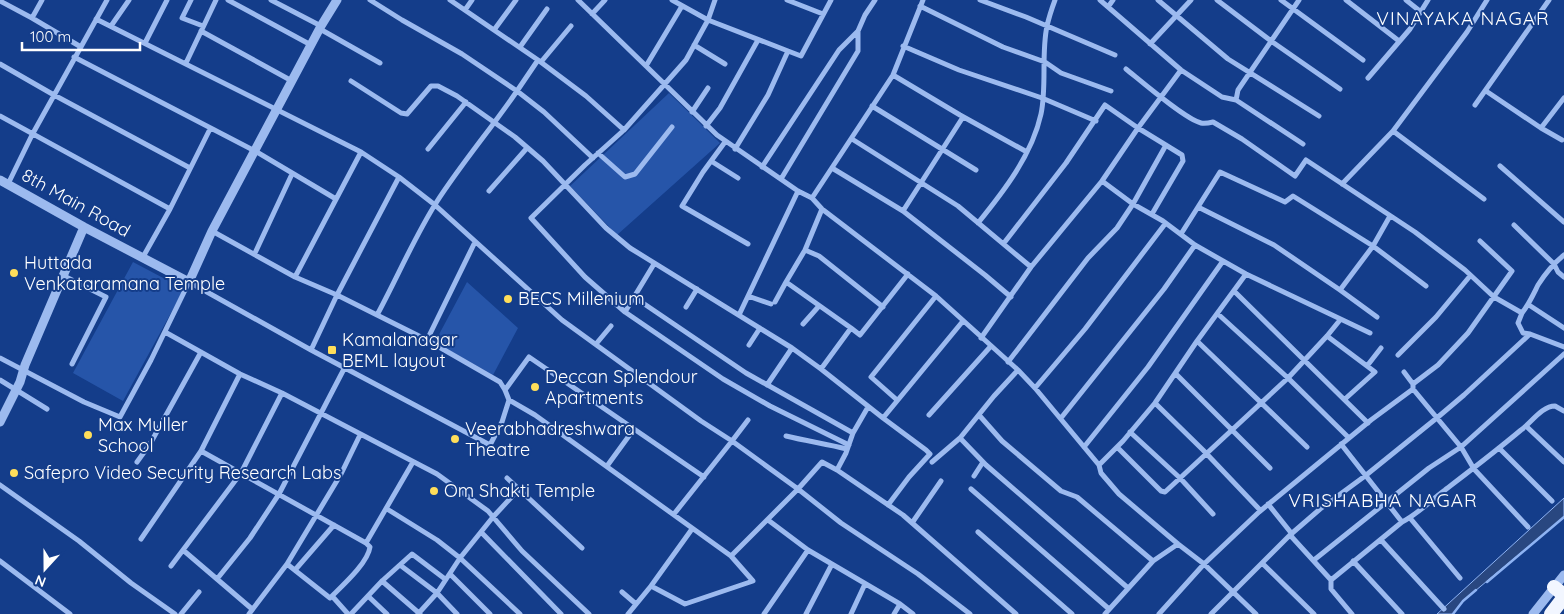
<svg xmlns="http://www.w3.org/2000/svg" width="1564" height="614" viewBox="0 0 1564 614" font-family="Quicksand,sans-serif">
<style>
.green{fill:#2655a9}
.water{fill:#294780;stroke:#8eb3f3}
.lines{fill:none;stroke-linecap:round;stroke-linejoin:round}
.stream{stroke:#8eb3f3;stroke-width:2.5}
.minor{stroke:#9cbaef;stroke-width:5}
.tertiary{stroke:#9cbaef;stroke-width:9}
.trunk{stroke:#f2f6ff;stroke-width:14}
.poi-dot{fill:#ffde5a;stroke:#143d8a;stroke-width:2}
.labels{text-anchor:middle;stroke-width:4;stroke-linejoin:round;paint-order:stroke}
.street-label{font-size:18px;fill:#fff;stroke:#143d8a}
.poi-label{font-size:18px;fill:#fff;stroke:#143d8a;text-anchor:start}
.neighbourhood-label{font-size:19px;letter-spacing:1px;fill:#fff;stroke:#143d8a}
</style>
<rect width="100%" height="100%" fill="#143d8a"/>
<path class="green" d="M 669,93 L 720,143 L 617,235 L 570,186 Z
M 133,262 L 184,289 L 123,401 L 73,373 Z
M 467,282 L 518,328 L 493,375 L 435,342 Z"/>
<path class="water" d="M 1564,498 L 1564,517 L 1463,601 L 1453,614 L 1437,614 Z"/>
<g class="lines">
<path class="stream" d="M 1487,582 L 1564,517
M 1453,614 L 1463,601 L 1476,590"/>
<path class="minor" d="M 191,0 L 182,18 L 203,26
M 228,0 L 311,45
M 271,0 L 321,26
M 370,0 L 402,20 L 462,54 L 517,91 L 538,60
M 450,0 L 538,60 L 586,96 L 624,130
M 578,0 L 717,135 L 798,191 L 812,198 L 822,209 L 936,296 L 1018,370 L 1035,388 L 1099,465 L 1101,473 L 1119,494 L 1178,544 L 1204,564 L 1256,614
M 672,0 L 708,20 L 788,51
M 715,0 L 708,20 L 686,60 L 624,130 L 585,165 L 531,218 L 585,277 L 625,312 L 723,379 L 770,406 L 849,445
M 787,0 L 823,14
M 980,0 L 1026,17 L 1115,55
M 1100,0 L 1181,70 L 1222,97 L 1236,100 L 1238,90 L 1299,0
M 1158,0 L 1228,59 L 1319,116
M 1217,0 L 1271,41 L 1340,89
M 1281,0 L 1363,60
M 1346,0 L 1399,41
M 1406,0 L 1421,12
M 0,1 L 32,18 L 81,47
M 920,6 L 1003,47 L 1045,62 L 1061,73 L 1111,91
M 1108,7 L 1113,0
M 465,10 L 472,0
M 592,14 L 605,0
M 32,18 L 42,0
M 96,19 L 361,152 L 399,177 L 435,205 L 562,320 L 701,421 L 732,441 L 674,514
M 111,26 L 129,0
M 320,29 L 380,63
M 494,30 L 516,0
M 201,31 L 292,81
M 145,43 L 167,0
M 1150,44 L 1191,0
M 694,45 L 725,64
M 903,46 L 959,70 L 1042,98 L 1096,121
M 520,47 L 547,9
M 74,57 L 255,151 L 336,199
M 541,62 L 571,26
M 186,63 L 216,0
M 0,64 L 54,95 L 190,168
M 646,66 L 682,6
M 1126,69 C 1141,81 1185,119 1201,123 C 1205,124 1209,123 1213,122 L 1242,139 L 1295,176 L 1306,160 L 1415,232 L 1465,270 L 1494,297 L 1522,313 C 1529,304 1533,295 1538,285 C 1545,274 1554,263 1564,255
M 893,75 L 960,115 L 1027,152
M 1368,78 L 1410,29 L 1428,0
M 351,81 L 401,113 L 407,114 L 431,86 L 438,86 L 457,96 L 515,137 L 543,161 L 606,228 L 630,248 L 792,348 L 821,369 L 883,418 L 926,450 L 930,454 L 909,477 L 888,505
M 1486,91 L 1541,128 L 1564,98
M 1236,100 L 1303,144
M 1475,105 L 1549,0
M 872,106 L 976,170
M 692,112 L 708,88
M 0,116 L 170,209
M 706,126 L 720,108 L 758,40
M 1541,128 L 1562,140
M 1393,131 L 1484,199
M 852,139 L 958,206 L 1031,267
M 725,142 L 703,172 L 682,206 L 748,244
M 428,149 L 466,102
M 735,149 L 768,95 L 788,51 L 801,56 L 831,0
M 598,153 L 625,177 L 635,174 L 672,127
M 711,161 L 738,178
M 1500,166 L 1564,222
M 762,167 L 839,50 L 858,31 L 865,15 L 875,0
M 832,168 L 903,211 L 985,275 L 1011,297
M 781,179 L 858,51 L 858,31
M 1102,181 L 1133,204 L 1163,221 L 1195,245 L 1246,274 L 1370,333
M 8,184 L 32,135 L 107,0
M 1342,184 L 1393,131 L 1467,32 L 1487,0
M 489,191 L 527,148
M 812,198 L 893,75 L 923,0
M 1198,207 L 1274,245 L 1340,290 L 1377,317
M 903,211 L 963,117
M 978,223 C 1004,191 1032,155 1041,114 C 1047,85 1041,54 1047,26 C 1049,17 1052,8 1055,0
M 1514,225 L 1554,264 L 1558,272 L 1564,277
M 212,231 L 295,277 L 337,295 L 427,340 L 500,382 L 505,390 L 509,400
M 1181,234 L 1220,172 L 1285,202 L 1293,196 L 1373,246 L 1426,286
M 1004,243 L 1066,163 L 1105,105 L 1138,128 L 1181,70
M 805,250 L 819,256 L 883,307
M 255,253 L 292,174
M 143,257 L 170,209 L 210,129
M 64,276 L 106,297 L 72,364
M 295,277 L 361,152
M 1340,290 L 1373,246 L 1390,216
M 1234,291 L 1368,423
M 748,296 L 771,304
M 634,297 L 746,373 L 853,433
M 775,302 L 786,282
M 1529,305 L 1564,328
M 686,307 L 697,289
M 625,312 L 654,264
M 1218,314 L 1288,378 L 1349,438
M 377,315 C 397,278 414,238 436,203 C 461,164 491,129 517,91 L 544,112 L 593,158
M 739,315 L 798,191
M 803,324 L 819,306
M 851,328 L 860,335 L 908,274
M 165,332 L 240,374 L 282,393 L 437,474 L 488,511 L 522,551 L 589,614
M 1530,334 L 1564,347
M 1327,336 L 1375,372 L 1345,399
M 981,338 L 1031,267 L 1102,181 L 1138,128 L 1182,155 L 1183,161 L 1152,214
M 427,340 L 475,242
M 1197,341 L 1307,447
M 596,344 L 611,326
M 749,345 L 760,328
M 311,350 L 337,295 L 399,177
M 1398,355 L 1436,317 L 1470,276
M 0,358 L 84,402 L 120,417 L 151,360 L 189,282 L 311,350 L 490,445 L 502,422 L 509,400 L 535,415 L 731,556 L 798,489 L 822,462 L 837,470 L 903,515 L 1016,614
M 1008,362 L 1088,258 L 1117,228 L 1133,204 L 1166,145
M 1367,366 L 1381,348
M 821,369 L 851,328 L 786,282 L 805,250 L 822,209
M 1018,370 L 994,396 L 960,438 L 986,465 L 1128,588
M 1404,372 L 1413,384 L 1438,365 L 1468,333 L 1512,271 L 1480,241
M 1176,374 L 1270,468
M 0,380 L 47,409
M 767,385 L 792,348
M 1035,388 L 1085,329 L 1165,224
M 1413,389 L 1461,447 L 1474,469 L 1528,527
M 505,390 L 529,357 L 704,477
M 897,400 L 871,377 L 936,296
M 1155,403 L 1203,450 L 1260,510
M 929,415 L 991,346
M 979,415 L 1002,441 L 1061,491 L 1077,497 L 1153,561
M 883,418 L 963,321
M 1061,418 L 1164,289 L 1195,245
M 748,420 L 732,441 L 798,489 L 841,523 L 918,574 L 970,614
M 1526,426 L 1564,462
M 1130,432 L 1180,478 L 1213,514
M 786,436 C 806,441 827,444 847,449
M 1341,444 L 1402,522
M 1084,447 L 1148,367 L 1223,261
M 1117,447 L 1161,491 L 1165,492 L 1288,378 L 1327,336 L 1340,320
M 1499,448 L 1552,501
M 201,451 L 366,543 L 370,547 C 368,563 342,586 330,598 L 287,564
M 137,462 L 150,444 L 201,352
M 932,462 L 960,438
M 1099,465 L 1123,441 L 1155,403 L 1197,341 L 1246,274
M 607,466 L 634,429
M 837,470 L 846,453 L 853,433 L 868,407
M 974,476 L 983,462
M 507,478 L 582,548
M 0,485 L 79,541 L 131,583 L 175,614
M 971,489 L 1109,609
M 1268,504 L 1292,534
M 387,509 L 437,540 L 460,558 L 520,614
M 1410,518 L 1460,578
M 768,520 L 808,550 L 900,604 L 913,614
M 912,523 L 941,481
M 481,532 L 561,614
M 978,532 L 1072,614
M 1290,535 L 1331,580
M 141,539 L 201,451 L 240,374
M 1381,540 L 1444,609
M 366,543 L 413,462
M 1314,560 L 1429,468 L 1461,447 L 1564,354
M 0,561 L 70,614
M 1353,561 L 1402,614
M 1263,564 L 1314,614
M 400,565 L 437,593 L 457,614
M 171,566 L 183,550
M 295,570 L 334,525
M 450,574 L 490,614
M 217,579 L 250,538 L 279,494 L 345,367
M 382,581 L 420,614
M 651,586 L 685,604 L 753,581 L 731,556
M 622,592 L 636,604
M 332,596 L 348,614
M 368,596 L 387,614
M 252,609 L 183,550 L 241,473 L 282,393
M 181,614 L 199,592
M 249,614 L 287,564 L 341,474 L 360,435
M 351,614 L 382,581 L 412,554 L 445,579
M 418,614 L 437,593 L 460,558 L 493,517 L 519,489
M 628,614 L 651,586 L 692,529
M 764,614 L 808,550
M 806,614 L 832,564
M 851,614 L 865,584
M 894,614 L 900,604
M 1105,614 L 1153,561 L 1178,544
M 1159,614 L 1204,564 L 1259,512 L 1371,420 L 1413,389 L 1413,384
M 1211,614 L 1290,535 L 1320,509 L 1365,476 L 1438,417 L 1464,395 L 1530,334 L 1523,333 L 1518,323 L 1522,313
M 1352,614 L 1331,589 L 1331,580 L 1402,522 C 1418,514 1431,500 1445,490 C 1471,470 1496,451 1521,430 C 1531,423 1542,406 1555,406 L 1564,411"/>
<path class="tertiary" d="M 0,180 L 84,227 L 189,282 L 212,231 L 321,26 L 337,0
M 0,422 L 20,382 L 25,365 L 84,227
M 1533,614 L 1564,575"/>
<path class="trunk" d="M 1554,587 L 1564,595
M 1551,614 L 1564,597"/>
</g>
<g class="poi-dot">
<circle cx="14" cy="273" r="5"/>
<circle cx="508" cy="299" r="5"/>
<rect x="327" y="345" width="10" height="10" rx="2.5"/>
<circle cx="535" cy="387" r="5"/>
<circle cx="88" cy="435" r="5"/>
<circle cx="455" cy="439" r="5"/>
<circle cx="14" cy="473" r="5"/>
<circle cx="434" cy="491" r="5"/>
</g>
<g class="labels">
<g class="street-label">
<text transform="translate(76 203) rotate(29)" y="6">8th Main Road</text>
</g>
<g class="poi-label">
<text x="24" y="269">Huttada<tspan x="24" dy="21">Venkataramana Temple</tspan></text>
<text x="518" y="305">BECS Millenium</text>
<text x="342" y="346">Kamalanagar<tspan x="342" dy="21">BEML layout</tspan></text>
<text x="545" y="383">Deccan Splendour<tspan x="545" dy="21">Apartments</tspan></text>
<text x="98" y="431">Max Muller<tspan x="98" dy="21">School</tspan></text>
<text x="465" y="435">Veerabhadreshwara<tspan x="465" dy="21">Theatre</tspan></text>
<text x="24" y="479">Safepro Video Security Research Labs</text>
<text x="444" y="497">Om Shakti Temple</text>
</g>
<g class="neighbourhood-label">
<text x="1463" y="25">VINAYAKA NAGAR</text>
<text x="1383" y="507">VRISHABHA NAGAR</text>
</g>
</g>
<g transform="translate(45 569) rotate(201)" stroke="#143d8a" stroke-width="4" paint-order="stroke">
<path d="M0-4L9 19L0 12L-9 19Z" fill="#ffffff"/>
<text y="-8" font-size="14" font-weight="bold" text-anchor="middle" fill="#ffffff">N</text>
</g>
<path d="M22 42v8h118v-8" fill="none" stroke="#ffffff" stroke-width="2.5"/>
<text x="30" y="42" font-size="15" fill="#ffffff" stroke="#143d8a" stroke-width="4" paint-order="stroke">100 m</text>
</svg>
